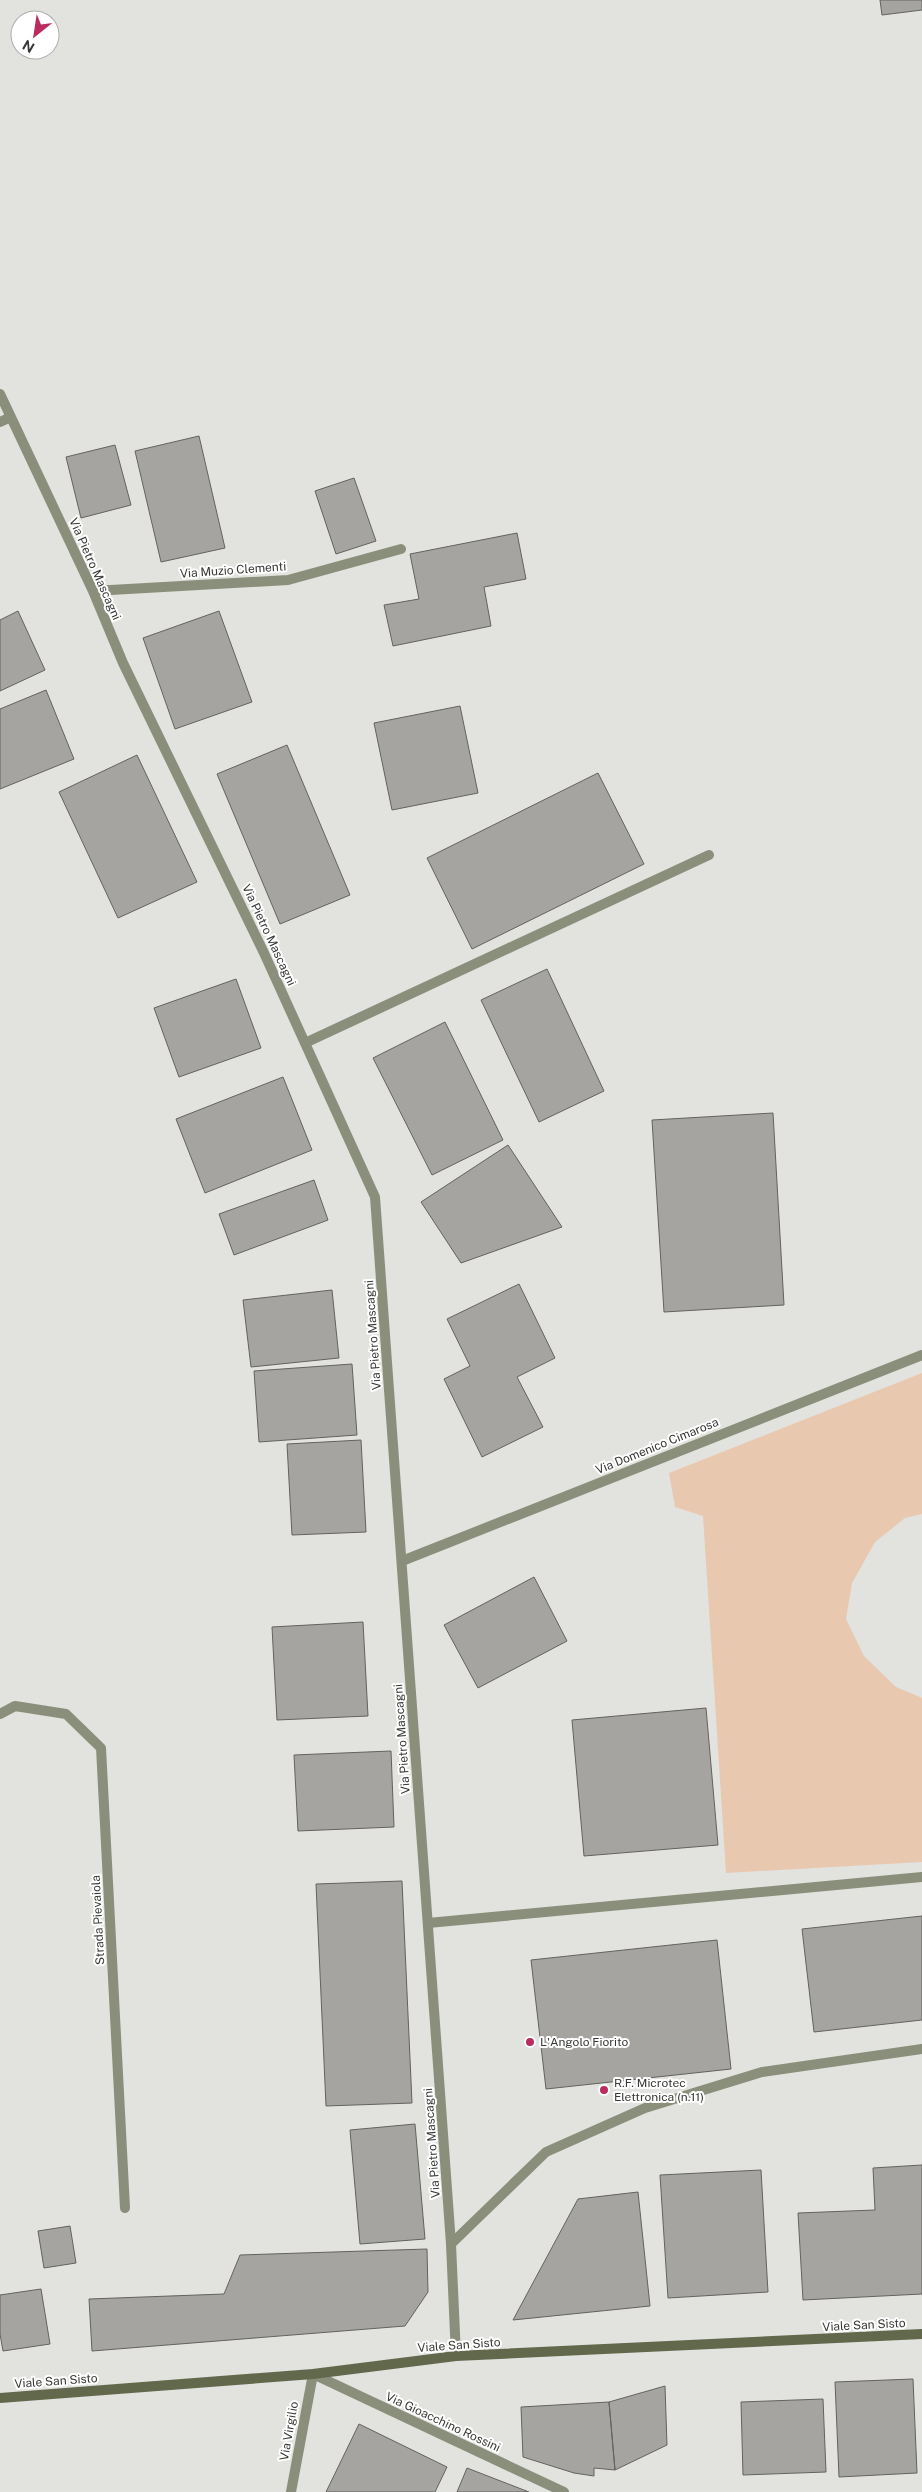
<svg xmlns="http://www.w3.org/2000/svg" width="922" height="2492" viewBox="0 0 922 2492" font-family="'Public Sans',sans-serif">
<style>
.green{fill:#e8c9b0}
.building{fill:#a6a4a0;stroke:#64625e}
.lines{fill:none;stroke-linecap:round;stroke-linejoin:round}
.lane{stroke:#8a8f7b;stroke-width:10}
.street{stroke:#8a8f7b;stroke-width:10}
.secondary{stroke:#61684b;stroke-width:10}
.poi-dot{fill:#ba2c5f;stroke:#fff;stroke-width:2}
.labels{text-anchor:middle;stroke-width:4;stroke-linejoin:round;paint-order:stroke}
.street-label{font-size:12px;fill:#383836;stroke:#fff}
.poi-label{font-size:12px;fill:#383836;stroke:#fff;text-anchor:start}
</style>
<rect width="100%" height="100%" fill="#e2e2de"/>
<path class="green" d="M 922,1373 L 922,1514 L 905,1518 L 875,1542 L 852,1583 L 846,1619 L 864,1656 L 896,1687 L 922,1698 L 922,1862 L 726,1873 L 703,1516 L 675,1507 L 669,1473 Z"/>
<path class="building" d="M 880,0 L 922,0 L 922,10 L 882,15 Z
M 199,436 L 225,548 L 161,562 L 135,451 Z
M 115,445 L 131,505 L 81,518 L 66,457 Z
M 354,478 L 376,541 L 336,554 L 315,491 Z
M 517,533 L 526,579 L 484,587 L 491,626 L 393,646 L 384,605 L 419,599 L 410,554 Z
M 18,611 L 45,670 L 0,691 L 0,620 Z
M 219,611 L 252,702 L 175,729 L 143,638 Z
M 46,690 L 74,759 L 0,789 L 0,709 Z
M 460,706 L 478,793 L 392,810 L 374,723 Z
M 287,745 L 350,895 L 280,924 L 217,774 Z
M 137,755 L 197,882 L 118,918 L 59,792 Z
M 598,773 L 644,864 L 472,949 L 427,858 Z
M 547,969 L 604,1091 L 539,1122 L 481,1000 Z
M 236,979 L 261,1048 L 179,1077 L 154,1008 Z
M 445,1022 L 503,1140 L 432,1175 L 373,1058 Z
M 283,1077 L 312,1150 L 205,1193 L 176,1119 Z
M 773,1113 L 784,1305 L 664,1312 L 652,1120 Z
M 508,1145 L 562,1227 L 461,1263 L 421,1202 Z
M 314,1180 L 328,1220 L 234,1255 L 219,1214 Z
M 519,1284 L 555,1358 L 517,1377 L 543,1427 L 482,1457 L 444,1379 L 470,1366 L 447,1319 Z
M 332,1290 L 339,1358 L 251,1367 L 243,1300 Z
M 352,1364 L 357,1435 L 259,1442 L 254,1371 Z
M 361,1440 L 366,1532 L 292,1535 L 287,1444 Z
M 534,1577 L 567,1641 L 478,1688 L 444,1625 Z
M 363,1622 L 368,1716 L 277,1720 L 272,1627 Z
M 706,1708 L 718,1845 L 584,1856 L 572,1720 Z
M 391,1751 L 394,1827 L 298,1831 L 294,1755 Z
M 402,1881 L 412,2103 L 326,2106 L 316,1884 Z
M 922,1916 L 922,2020 L 814,2032 L 802,1929 Z
M 717,1940 L 731,2069 L 546,2089 L 531,1960 Z
M 415,2124 L 425,2239 L 360,2244 L 350,2130 Z
M 922,2165 L 922,2294 L 803,2300 L 798,2213 L 875,2210 L 873,2168 Z
M 761,2170 L 768,2292 L 668,2298 L 660,2175 Z
M 638,2192 L 650,2306 L 513,2320 L 578,2199 Z
M 70,2226 L 76,2263 L 44,2268 L 38,2231 Z
M 427,2249 L 428,2292 L 405,2326 L 92,2351 L 89,2299 L 224,2294 L 240,2255 Z
M 41,2289 L 50,2344 L 3,2351 L 0,2334 L 0,2295 Z
M 913,2379 L 917,2473 L 839,2477 L 835,2382 Z
M 665,2386 L 667,2445 L 615,2470 L 609,2402 Z
M 823,2399 L 826,2472 L 743,2475 L 741,2402 Z
M 609,2402 L 615,2470 L 594,2468 L 594,2476 L 574,2473 L 523,2457 L 521,2407 Z
M 359,2424 L 447,2467 L 435,2492 L 326,2492 Z
M 467,2468 L 529,2492 L 457,2492 Z"/>
<g class="lines">
<path class="lane" d="M 428,1923 L 922,1877
M 451,2244 L 546,2152 L 645,2108 L 762,2072 L 922,2049"/>
<path class="street" d="M 0,394 L 93,591 L 123,663 L 264,953 L 375,1197 L 451,2244 L 456,2356
M 0,422 L 11,417
M 93,591 L 288,580 L 401,549
M 305,1043 L 709,855
M 402,1561 L 922,1355
M 0,1714 L 15,1706 L 66,1714 L 101,1748 L 125,2208
M 291,2492 L 313,2374 L 564,2492"/>
<path class="secondary" d="M 0,2398 L 313,2374 L 456,2356 L 922,2334"/>
</g>
<g class="poi-dot">
<circle cx="530" cy="2042" r="5"/>
<circle cx="604" cy="2090" r="5"/>
</g>
<g class="labels">
<g class="street-label">
<text transform="translate(95 569) rotate(66)" y="4">Via Pietro Mascagni</text>
<text transform="translate(233 570) rotate(-4)" y="4">Via Muzio Clementi</text>
<text transform="translate(269 935) rotate(65)" y="4">Via Pietro Mascagni</text>
<text transform="translate(373 1335) rotate(-94)" y="4">Via Pietro Mascagni</text>
<text transform="translate(657 1446) rotate(-22)" y="4">Via Domenico Cimarosa</text>
<text transform="translate(402 1739) rotate(-94)" y="4">Via Pietro Mascagni</text>
<text transform="translate(98 1920) rotate(-93)" y="4">Strada Pievaiola</text>
<text transform="translate(432 2143) rotate(-94)" y="4">Via Pietro Mascagni</text>
<text transform="translate(864 2325) rotate(-3)" y="4">Viale San Sisto</text>
<text transform="translate(459 2345) rotate(-4)" y="4">Viale San Sisto</text>
<text transform="translate(56 2381) rotate(-4)" y="4">Viale San Sisto</text>
<text transform="translate(443 2422) rotate(25)" y="4">Via Gioacchino Rossini</text>
<text transform="translate(289 2431) rotate(-80)" y="4">Via Virgilio</text>
</g>
<g class="poi-label">
<text x="540" y="2046">L'Angolo Fiorito</text>
<text x="614" y="2087">R.F. Microtec<tspan x="614" dy="14">Elettronica (n.11)</tspan></text>
</g>
</g>
<g transform="translate(35 35) rotate(210)"><circle r="24" fill="#ffffff" stroke="#afafaf"/>
<path d="M0-4L9 19L0 12L-9 19Z" fill="#ba2c5f"/>
<text y="-8" font-size="14" font-weight="bold" text-anchor="middle" fill="#383836">N</text>
</g>
</svg>
